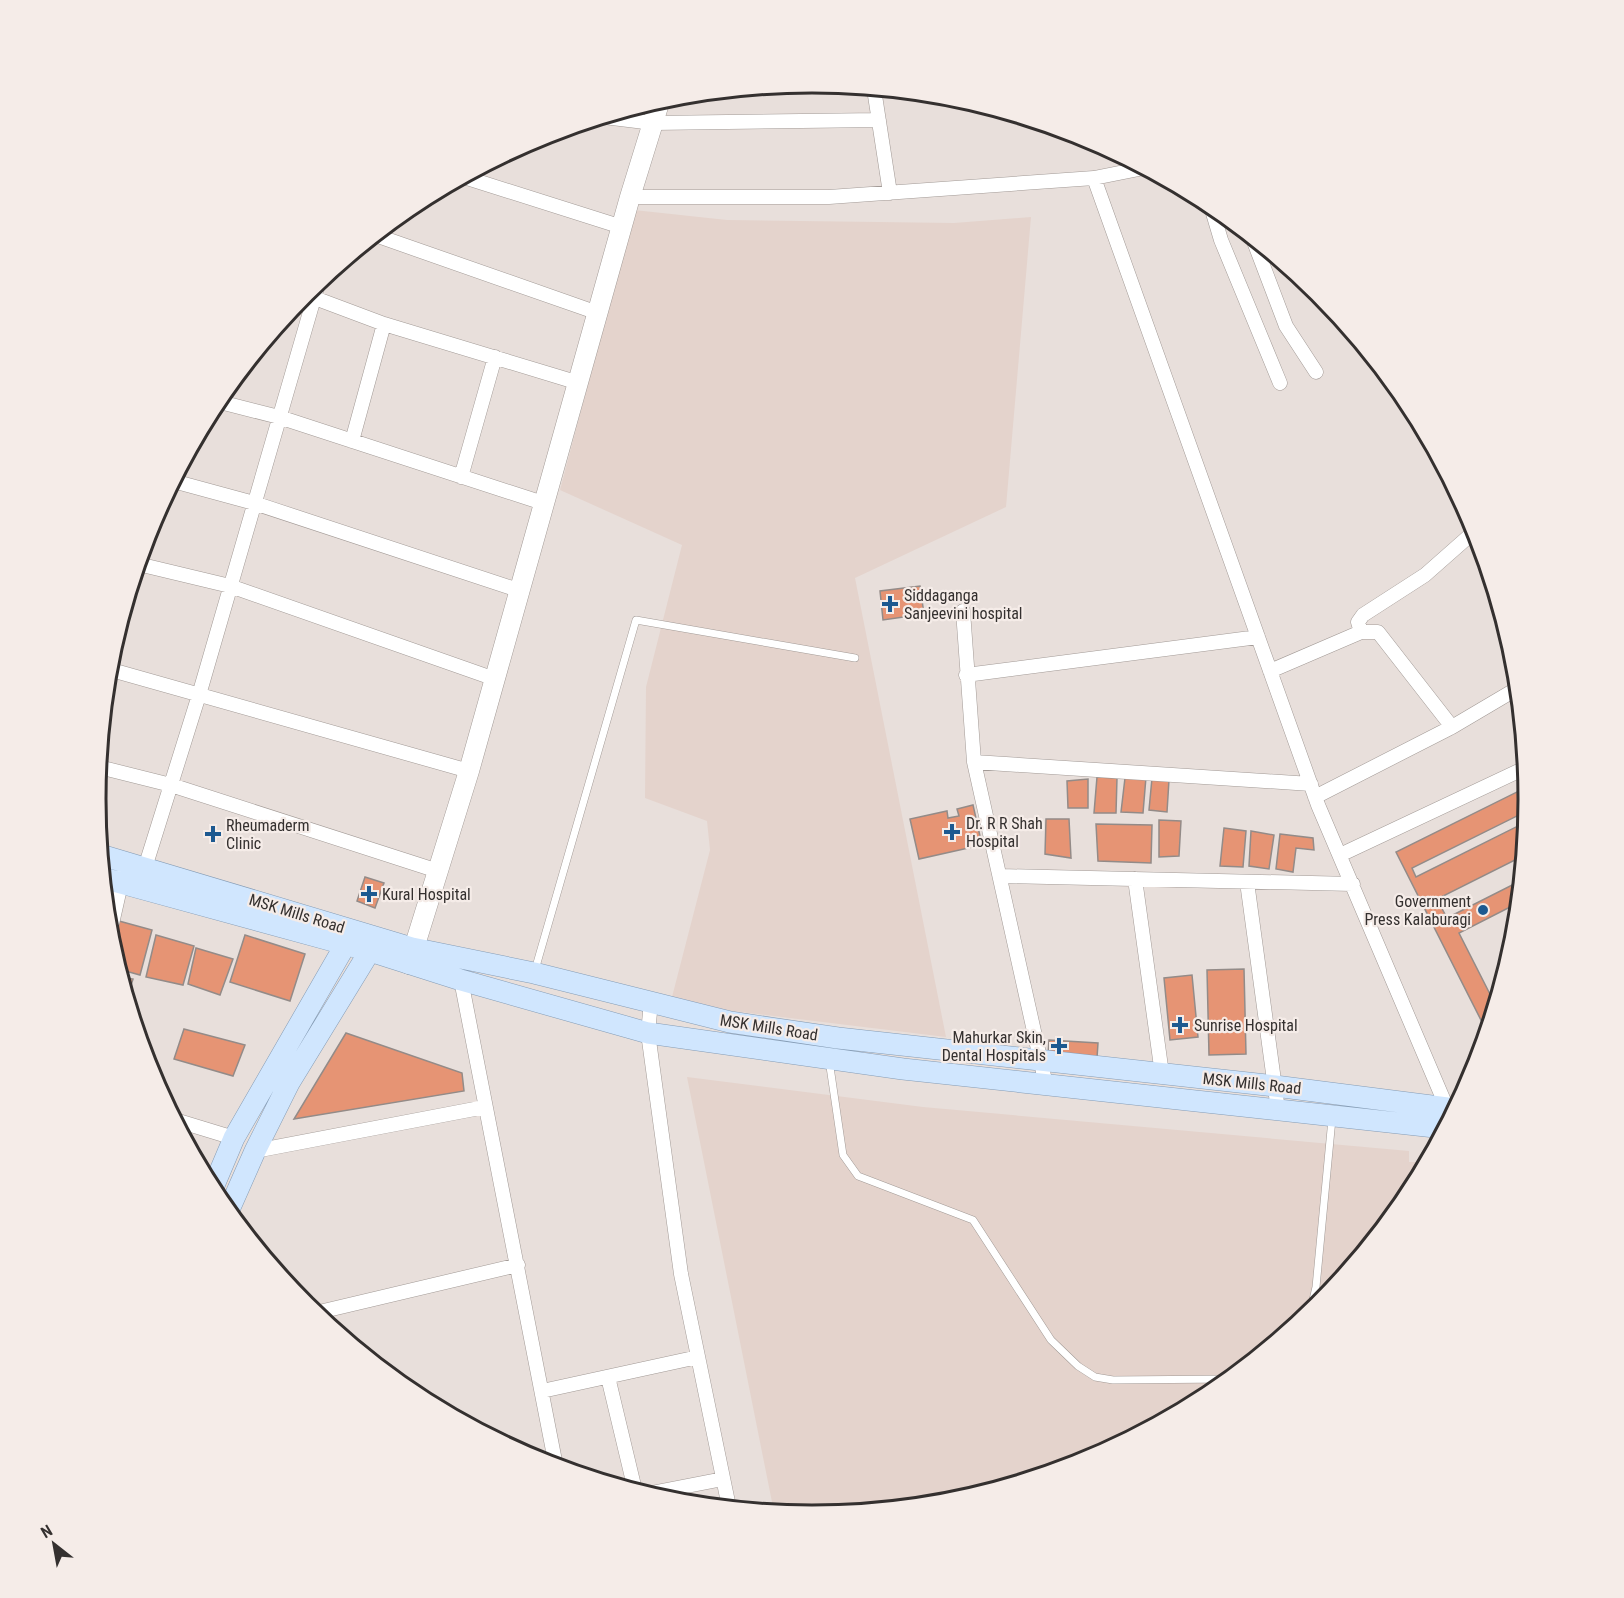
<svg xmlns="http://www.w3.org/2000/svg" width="1624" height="1598" viewBox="0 0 1624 1598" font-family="'Roboto Condensed',sans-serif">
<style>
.built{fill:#e4d3cc}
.building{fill:#e69474;stroke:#938b88;stroke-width:1.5}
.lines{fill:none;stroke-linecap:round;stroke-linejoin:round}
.lane-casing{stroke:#a29a96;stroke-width:8}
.street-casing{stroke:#a29a96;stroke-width:15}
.secondary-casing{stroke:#a29a96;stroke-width:21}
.primary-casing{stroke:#859cb5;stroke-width:22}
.lane{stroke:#fff;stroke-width:7}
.street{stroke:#fff;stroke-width:14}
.secondary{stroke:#fff;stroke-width:20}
.primary{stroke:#d0e6fe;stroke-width:21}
.poi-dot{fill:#1d5990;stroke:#f5ece8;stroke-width:2}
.labels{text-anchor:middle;stroke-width:4.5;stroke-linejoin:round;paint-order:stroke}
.poi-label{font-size:16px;fill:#34302f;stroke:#f5ece8;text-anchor:start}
.street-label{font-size:16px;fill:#34302f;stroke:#f5ece8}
.rim{fill:none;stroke:#34302f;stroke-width:3}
</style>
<rect width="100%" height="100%" fill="#e8dfdb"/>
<path class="built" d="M 634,210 L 727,220 L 954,223 L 1031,217 L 1006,507 L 855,578 L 946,1037 L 724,1010 L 672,997 L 710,850 L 707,821 L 645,798 L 646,687 L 682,545 L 560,490 Z
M 687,1077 L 923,1107 L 1409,1151 L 1409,1162 L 1427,1162 L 1408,1197 L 1318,1306 L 1210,1395 L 1086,1461 L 951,1502 L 812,1515 L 774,1512 Z"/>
<path class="building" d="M 920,586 L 924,614 L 883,620 L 880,591 Z
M 1097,777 L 1117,778 L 1116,813 L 1094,813 Z
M 1146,777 L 1143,813 L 1121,812 L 1125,778 Z
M 1152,778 L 1169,780 L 1167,812 L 1149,810 Z
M 1088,779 L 1088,808 L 1068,808 L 1067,781 Z
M 1527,787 L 1527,811 L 1412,868 L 1416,877 L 1526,822 L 1523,856 L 1437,899 L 1447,918 L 1520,881 L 1518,903 L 1459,933 L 1495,1004 L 1487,1032 L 1396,852 Z
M 973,805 L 982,845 L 919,859 L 910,819 L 947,811 L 948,818 L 959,816 L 957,809 Z
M 1046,819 L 1069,819 L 1071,858 L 1045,854 Z
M 1159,820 L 1181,821 L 1179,856 L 1159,857 Z
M 1096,824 L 1152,825 L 1151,863 L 1098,861 Z
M 1224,828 L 1246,831 L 1243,867 L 1220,866 Z
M 1251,831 L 1274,835 L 1269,869 L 1249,866 Z
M 1280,834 L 1313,838 L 1314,850 L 1296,848 L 1293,872 L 1276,869 Z
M 365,877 L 384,883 L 375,908 L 357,901 Z
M 119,921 L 152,930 L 140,975 L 118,969 L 112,947 Z
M 156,935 L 194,946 L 183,985 L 146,977 Z
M 245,935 L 305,954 L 290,1001 L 230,982 Z
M 196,948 L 233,959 L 220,995 L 188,984 Z
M 1244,969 L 1246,1054 L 1209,1055 L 1207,970 Z
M 1192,975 L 1198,1037 L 1170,1040 L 1164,978 Z
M 121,977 L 133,979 L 127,998 Z
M 184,1029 L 245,1045 L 233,1076 L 174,1059 Z
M 346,1033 L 462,1073 L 464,1091 L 294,1119 Z
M 1049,1040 L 1098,1043 L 1097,1058 L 1048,1055 Z"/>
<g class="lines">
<defs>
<path id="lane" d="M 535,970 L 636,620 L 855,658
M 829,1060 L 843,1155 L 858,1176 L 973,1220 L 1051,1340 L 1078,1366 L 1095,1377 L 1113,1380 L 1229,1379
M 1310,1313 L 1316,1287 L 1332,1119"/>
<path id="street" d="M 874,89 L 890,193
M 604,117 L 653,123 L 879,120
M 464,177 L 622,227
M 1094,178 L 1318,805 L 1447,1108 L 1449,1119
M 630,197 L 829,197 L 1094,178 L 1144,168
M 1210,203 L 1221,240 L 1280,383
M 375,235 L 598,313
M 1253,239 L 1286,326 L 1316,372
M 304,294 L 384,324 L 579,383
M 216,401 L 279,417 L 546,504
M 352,441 L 384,324
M 461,477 L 495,357
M 173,481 L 254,503 L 521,591
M 138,564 L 230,586 L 495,679
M 963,611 L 974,762 L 1046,1085
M 1361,632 L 1358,622 L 1363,615 L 1425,575 L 1476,530
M 108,669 L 469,771
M 1270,671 L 1361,632 L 1378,632 L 1452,727
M 966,675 L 1258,637
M 974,762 L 1311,784
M 99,767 L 171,785 L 438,871
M 1315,797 L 1452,727 L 1518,688
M 1340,855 L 1525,768
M 143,874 L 199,695 L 319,281
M 1000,876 L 1353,884
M 1135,879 L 1162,1074
M 1247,882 L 1278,1110
M 109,937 L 123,875
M 461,980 L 556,1466
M 651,1002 L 648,1033 L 681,1274 L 729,1507
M 175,1120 L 234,1138
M 255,1151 L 485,1107
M 315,1313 L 518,1265
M 608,1377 L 635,1490
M 542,1391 L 698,1357
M 646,1494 L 723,1479"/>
<path id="secondary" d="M 409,964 L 469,771 L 630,197 L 660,100"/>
<path id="primary" d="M 101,855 L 412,948 L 534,973 L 730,1022 L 838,1038 L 1275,1086 L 1455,1109
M 103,878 L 370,951 L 461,980 L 648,1033 L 903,1069 L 1444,1128
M 212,1190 L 234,1138 L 351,935
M 228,1212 L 255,1151 L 289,1083 L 376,941"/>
</defs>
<use href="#lane" class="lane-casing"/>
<use href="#street" class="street-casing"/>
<use href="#secondary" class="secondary-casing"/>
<use href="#primary" class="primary-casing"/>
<use href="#lane" class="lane"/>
<use href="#street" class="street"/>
<use href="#secondary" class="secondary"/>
<use href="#primary" class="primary"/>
</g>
<g class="poi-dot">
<path d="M887 595h6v6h6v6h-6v6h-6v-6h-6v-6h6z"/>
<path d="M949 823h6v6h6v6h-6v6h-6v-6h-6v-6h6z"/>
<path d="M210 825h6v6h6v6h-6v6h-6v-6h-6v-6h6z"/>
<path d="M366 885h6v6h6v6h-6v6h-6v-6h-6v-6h6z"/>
<circle cx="1483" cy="910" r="6"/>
<path d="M1177 1016h6v6h6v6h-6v6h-6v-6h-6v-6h6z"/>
<path d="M1056 1037h6v6h6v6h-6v6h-6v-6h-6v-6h6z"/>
</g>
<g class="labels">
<g class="poi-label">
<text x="904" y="601">Siddaganga<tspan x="904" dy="18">Sanjeevini hospital</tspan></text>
<text x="966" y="829">Dr. R R Shah<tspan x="966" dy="18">Hospital</tspan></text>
<text x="226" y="831">Rheumaderm<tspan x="226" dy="18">Clinic</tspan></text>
<text x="382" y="900">Kural Hospital</text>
<text x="1471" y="907" text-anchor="end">Government<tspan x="1471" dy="18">Press Kalaburagi</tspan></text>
<text x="1194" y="1031">Sunrise Hospital</text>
<text x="1046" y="1043" text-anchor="end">Mahurkar Skin,<tspan x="1046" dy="18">Dental Hospitals</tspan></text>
</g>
<g class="street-label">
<text transform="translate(297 913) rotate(17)" y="6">MSK Mills Road</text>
<text transform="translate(769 1027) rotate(9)" y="6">MSK Mills Road</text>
<text transform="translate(1252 1083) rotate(6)" y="6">MSK Mills Road</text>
</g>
</g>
<path d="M0 0H1624V1598H0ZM106 799a706 706 0 1 1 1412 0a706 706 0 1 1-1412 0Z" fill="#f5ece8" fill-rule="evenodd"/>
<path class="rim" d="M106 799a706 706 0 1 1 1412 0a706 706 0 1 1-1412 0Z"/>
<g transform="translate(54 1544) rotate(329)" stroke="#f5ece8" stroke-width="4.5" paint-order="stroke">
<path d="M0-4.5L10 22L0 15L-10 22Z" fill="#34302f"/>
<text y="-9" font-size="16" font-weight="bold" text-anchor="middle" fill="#34302f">N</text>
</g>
</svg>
